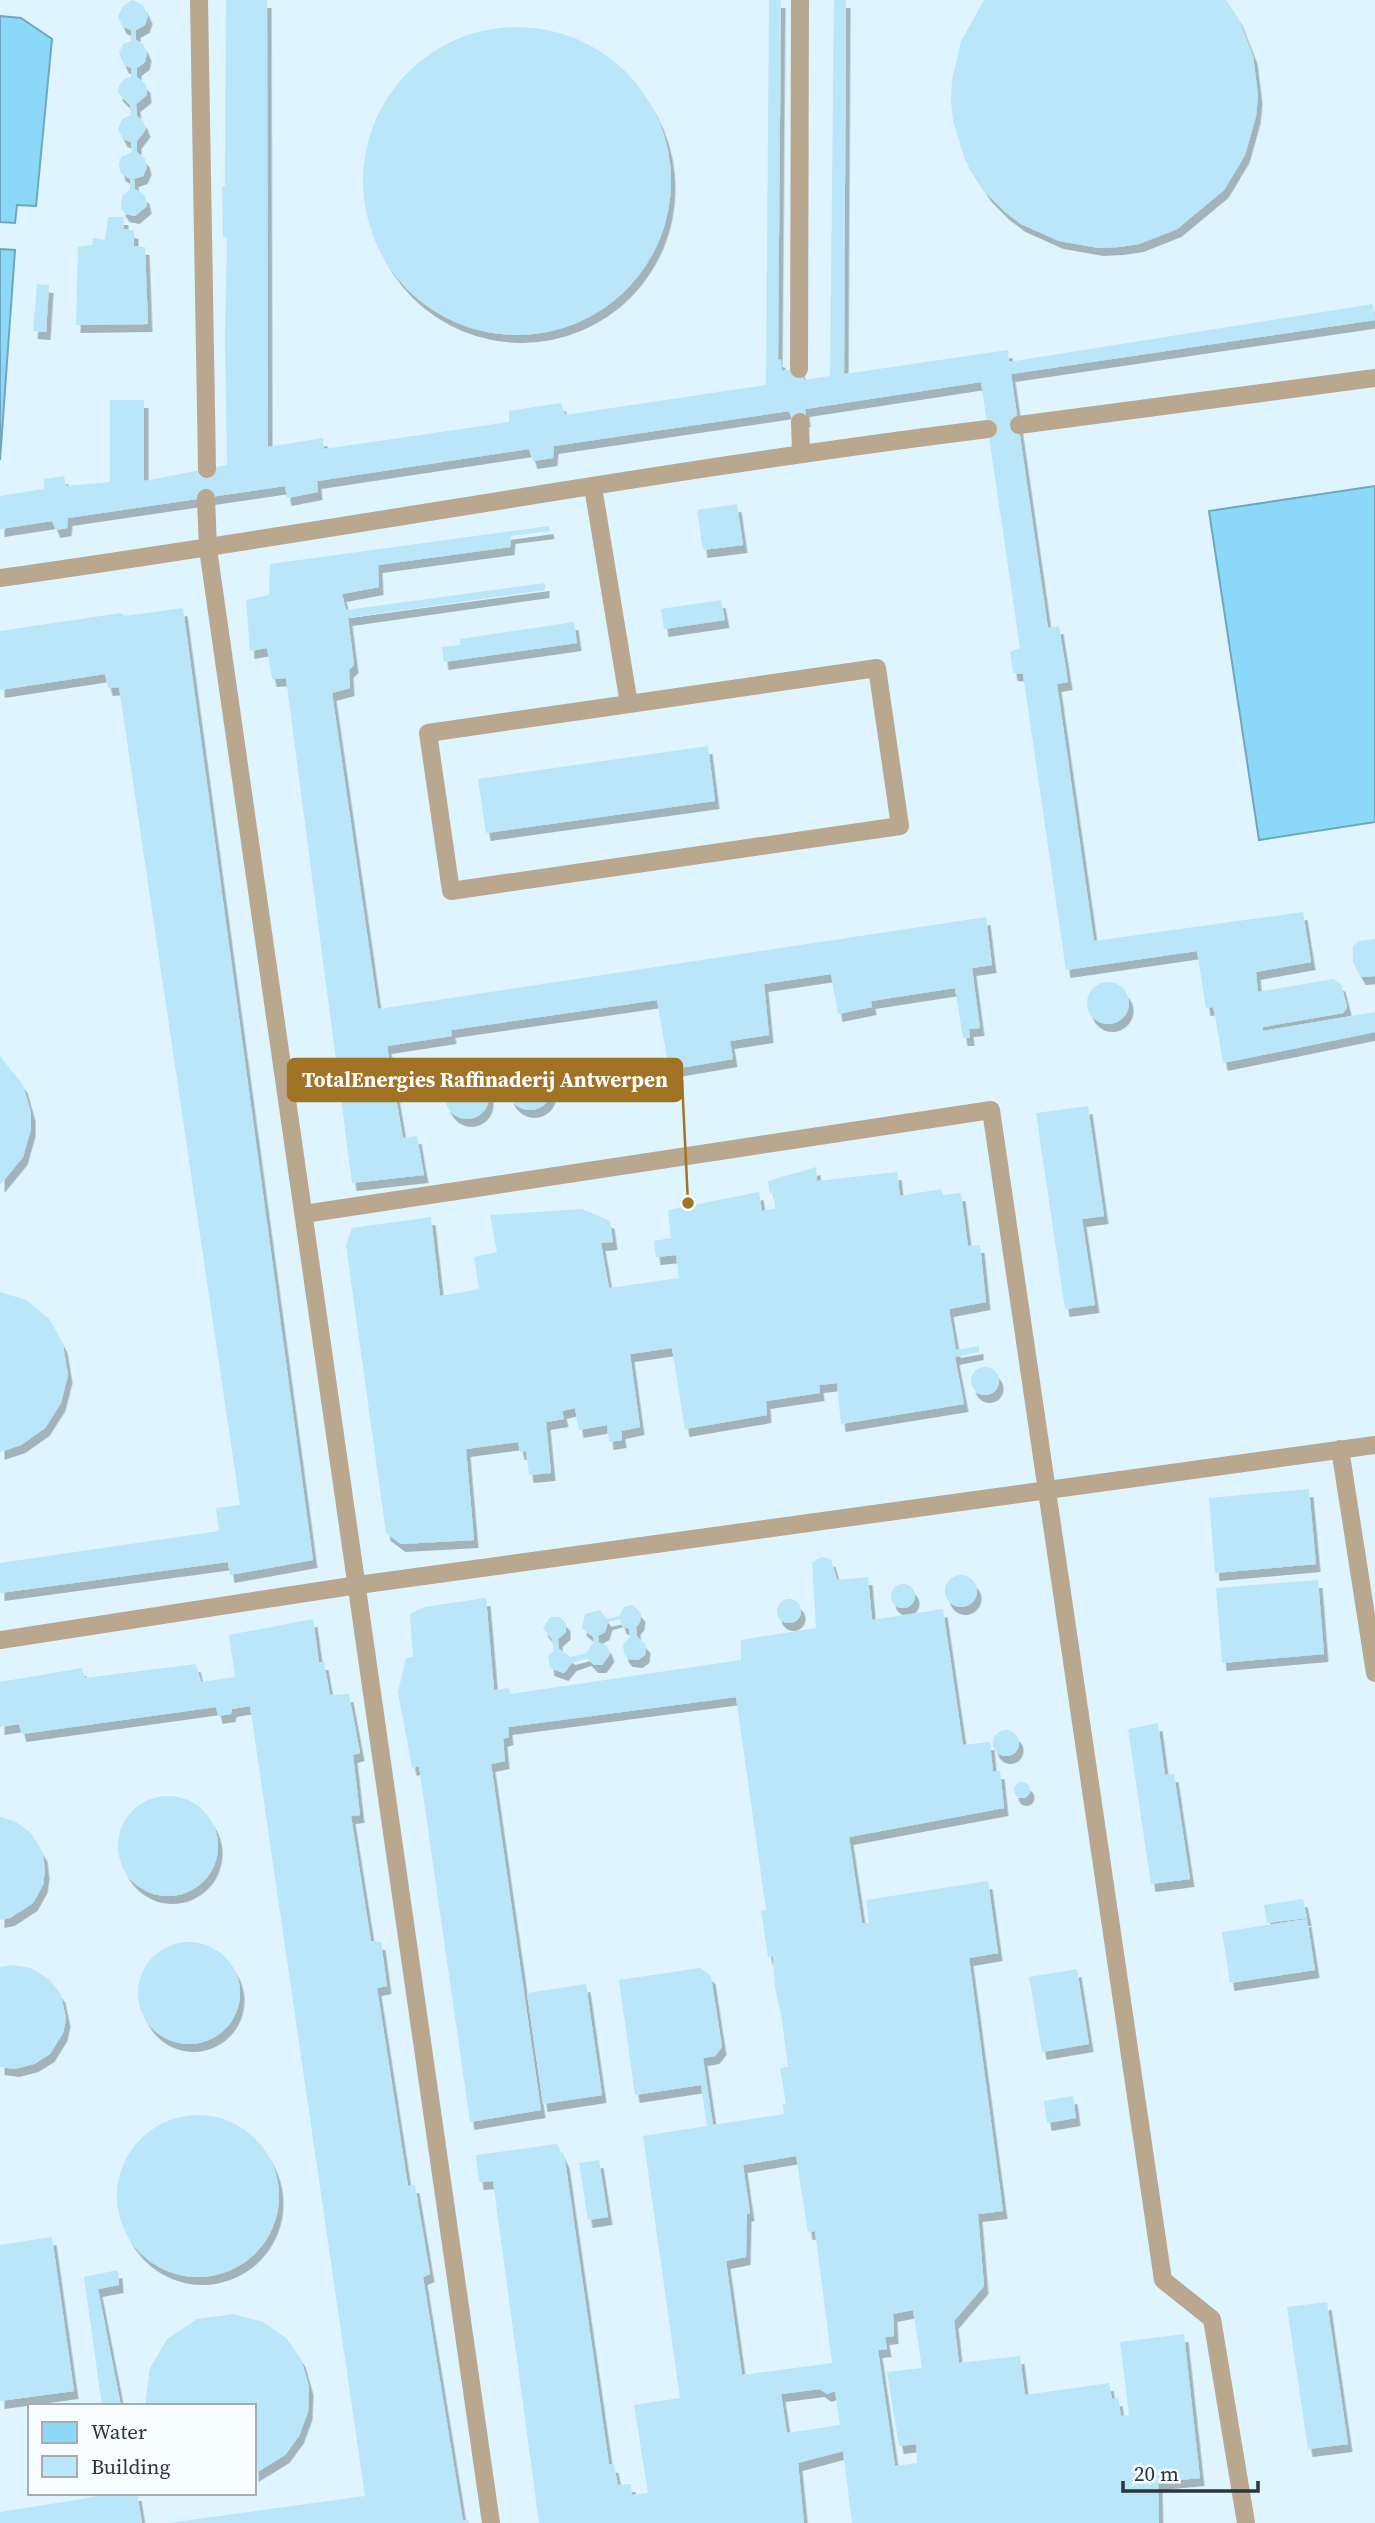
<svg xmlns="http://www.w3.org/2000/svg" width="1375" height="2523" viewBox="0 0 1375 2523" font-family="'Source Serif 4',serif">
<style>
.built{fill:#def4fe;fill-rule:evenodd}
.water{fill:#8bd8f8;stroke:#6ea7bf;stroke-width:2}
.building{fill:#bae6f9;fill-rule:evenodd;filter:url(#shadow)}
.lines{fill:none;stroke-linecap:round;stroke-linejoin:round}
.service{stroke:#b9a78f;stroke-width:18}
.leader{fill:none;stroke:#a17325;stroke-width:2.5}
.callout-dot{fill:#a17325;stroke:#f6fcff;stroke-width:2.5}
.callout{fill:#a17325;stroke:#a17325;stroke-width:2.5}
.callout-label{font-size:21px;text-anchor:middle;font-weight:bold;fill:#fff}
</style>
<defs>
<filter id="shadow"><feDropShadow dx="4.5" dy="8" stdDeviation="0" flood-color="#0004"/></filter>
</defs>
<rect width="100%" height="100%" fill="#f6fcff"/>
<path class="built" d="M 0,0 L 1375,0 L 1375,2523 L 0,2523 ZM 30,2406 L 254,2406 L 254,2493 L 30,2493 Z"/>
<path class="water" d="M 0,16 L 21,18 L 52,39 L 36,206 L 17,205 L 15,223 L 0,222 Z
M 0,249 L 15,250 L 0,460 Z
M 1375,486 L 1375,822 L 1259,840 L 1209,511 Z"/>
<path class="building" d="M 132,0 L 143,5 L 148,16 L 145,25 L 136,30 L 136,40 L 143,44 L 147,53 L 145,62 L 137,68 L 137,77 L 146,85 L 147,95 L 136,104 L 137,116 L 143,121 L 146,129 L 137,141 L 137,152 L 145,159 L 147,167 L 143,176 L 134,179 L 135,189 L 145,196 L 147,206 L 135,216 L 125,214 L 121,208 L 122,196 L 130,190 L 130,179 L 121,173 L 119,165 L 121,157 L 132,152 L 131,142 L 123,139 L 118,129 L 122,119 L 131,115 L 130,105 L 118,93 L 119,86 L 125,79 L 131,77 L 131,68 L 124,65 L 119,53 L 123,44 L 131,41 L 131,30 L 122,26 L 118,16 L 123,6 Z
M 226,0 L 267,0 L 268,447 L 323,438 L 324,449 L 509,422 L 509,411 L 561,403 L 565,415 L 766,385 L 769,0 L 781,0 L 778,359 L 781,360 L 782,371 L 800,368 L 804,380 L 830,376 L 834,0 L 846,0 L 844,374 L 1008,350 L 1009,362 L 1373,304 L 1375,320 L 1011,374 L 1048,628 L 1059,626 L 1068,682 L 1057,684 L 1094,941 L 1303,912 L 1311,962 L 1256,972 L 1258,992 L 1333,979 L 1341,984 L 1347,1007 L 1343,1013 L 1263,1027 L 1263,1031 L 1375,1012 L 1375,1032 L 1223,1063 L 1215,1015 L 1213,1007 L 1206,1008 L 1197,951 L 1066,970 L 1023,674 L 1013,673 L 1010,652 L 1020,648 L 981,382 L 805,409 L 806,419 L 793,422 L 789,411 L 554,446 L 553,458 L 533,461 L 529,449 L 317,481 L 318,492 L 287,498 L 285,486 L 68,518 L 67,528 L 56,530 L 52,521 L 0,529 L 0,496 L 44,489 L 44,479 L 64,476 L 66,486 L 110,482 L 110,400 L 144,400 L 144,481 L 227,465 L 225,337 L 227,237 L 223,237 L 222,187 L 225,186 Z
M 984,0 L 1226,0 L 1238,18 L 1253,56 L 1258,96 L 1256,116 L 1245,155 L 1224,190 L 1177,229 L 1139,244 L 1119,247 L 1099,248 L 1059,241 L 1021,224 L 1005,212 L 987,194 L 965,160 L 953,121 L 951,101 L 952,80 L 961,41 Z
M363 181a154 154 0 1 1 308 0a154 154 0 1 1-308 0Z
M 108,217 L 124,217 L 124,229 L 134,231 L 134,246 L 145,247 L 148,324 L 76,325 L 78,247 L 92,245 L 93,238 L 105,240 Z
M 37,284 L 49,285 L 46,332 L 33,331 Z
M 737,504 L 743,545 L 703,550 L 697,510 Z
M 549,526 L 550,531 L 511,536 L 510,547 L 378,565 L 379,587 L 342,594 L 346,610 L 545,583 L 545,590 L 348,618 L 354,665 L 349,670 L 350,688 L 332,693 L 378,1009 L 986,917 L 992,965 L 972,968 L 980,1028 L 969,1029 L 970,1038 L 963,1038 L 955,988 L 871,1001 L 872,1007 L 838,1014 L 831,974 L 764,984 L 769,1035 L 730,1041 L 733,1059 L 669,1070 L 657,1000 L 451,1030 L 452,1036 L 387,1046 L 403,1138 L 417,1136 L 424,1175 L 352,1183 L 286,678 L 272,679 L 267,648 L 250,651 L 246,600 L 269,595 L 270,564 Z
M 721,600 L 725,620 L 664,629 L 661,609 Z
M 183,608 L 313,1560 L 230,1575 L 228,1562 L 0,1593 L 0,1563 L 219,1531 L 216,1508 L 240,1505 L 119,687 L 108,688 L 105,674 L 0,690 L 0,631 L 121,613 L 125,616 Z
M 574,622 L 577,643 L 444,662 L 442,647 L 460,645 L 460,639 Z
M 708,746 L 715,801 L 486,833 L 478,779 Z
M 1375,939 L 1375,976 L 1361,977 L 1353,962 L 1353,947 L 1358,941 Z
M1087 1003a21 21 0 1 1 42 0a21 21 0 1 1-42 0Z
M 0,1056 L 23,1085 L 31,1113 L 31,1129 L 23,1157 L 0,1185 Z
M508 1088a22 22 0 1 1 44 0a22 22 0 1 1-44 0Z
M445 1097a22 22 0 1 1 44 0a22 22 0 1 1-44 0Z
M 1088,1106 L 1104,1216 L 1082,1219 L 1095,1305 L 1065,1309 L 1036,1113 Z
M 816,1167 L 817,1181 L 897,1172 L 900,1196 L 941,1189 L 943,1195 L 961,1193 L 968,1246 L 980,1245 L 986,1302 L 949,1309 L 956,1350 L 979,1346 L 979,1352 L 955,1357 L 964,1404 L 841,1424 L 837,1383 L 819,1385 L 820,1393 L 766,1401 L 767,1415 L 685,1429 L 672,1348 L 630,1354 L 640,1427 L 621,1431 L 622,1440 L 609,1442 L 607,1425 L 579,1430 L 575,1408 L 562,1411 L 564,1419 L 546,1422 L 551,1473 L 529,1475 L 526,1451 L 520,1452 L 518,1442 L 466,1449 L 474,1540 L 401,1544 L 386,1533 L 346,1245 L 352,1228 L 431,1217 L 440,1296 L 479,1289 L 474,1257 L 497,1252 L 490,1215 L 582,1209 L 610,1221 L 613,1242 L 601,1243 L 609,1288 L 679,1278 L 676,1255 L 656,1257 L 654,1241 L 671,1238 L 668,1210 L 759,1192 L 762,1211 L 775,1209 L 774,1193 L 770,1193 L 768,1181 Z
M 0,1292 L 26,1300 L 49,1319 L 63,1345 L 68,1375 L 61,1403 L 45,1428 L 21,1445 L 0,1452 Z
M971 1381a14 14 0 1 1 28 0a14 14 0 1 1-28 0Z
M 1309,1489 L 1316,1564 L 1215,1573 L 1209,1498 Z
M 822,1557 L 831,1559 L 837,1580 L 868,1577 L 872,1620 L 943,1609 L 963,1745 L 990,1742 L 993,1772 L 1000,1771 L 1004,1808 L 849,1837 L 862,1923 L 869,1923 L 866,1900 L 988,1881 L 998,1953 L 969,1958 L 1003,2211 L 978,2214 L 984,2286 L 954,2321 L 959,2363 L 1020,2356 L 1025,2395 L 1109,2383 L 1112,2399 L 1118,2398 L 1121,2416 L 1129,2415 L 1120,2342 L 1184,2334 L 1200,2478 L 1158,2482 L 1159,2523 L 852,2523 L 843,2451 L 798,2463 L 804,2523 L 539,2523 L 493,2181 L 479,2182 L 476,2155 L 557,2144 L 565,2160 L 609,2464 L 614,2465 L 618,2485 L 631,2484 L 632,2495 L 648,2493 L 634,2405 L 680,2398 L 643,2136 L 707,2126 L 701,2085 L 635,2095 L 619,1980 L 700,1968 L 711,1976 L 722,2047 L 715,2056 L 703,2058 L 713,2125 L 784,2114 L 783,2104 L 786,2104 L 780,2068 L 788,2067 L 782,2020 L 775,1988 L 773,1956 L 768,1957 L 761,1911 L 766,1910 L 736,1697 L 508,1727 L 509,1737 L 503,1739 L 505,1761 L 491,1764 L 541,2110 L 470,2122 L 419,1766 L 412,1768 L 398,1692 L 406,1658 L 413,1657 L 410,1614 L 424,1607 L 486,1598 L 494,1690 L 509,1688 L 510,1694 L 741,1660 L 741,1640 L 816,1628 L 812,1562 ZM 796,2156 L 808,2232 L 815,2231 L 832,2363 L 742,2375 L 726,2261 L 746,2257 L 747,2214 L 750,2213 L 743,2165 ZM 913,2310 L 922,2368 L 887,2372 L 899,2446 L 916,2444 L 917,2463 L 895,2466 L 878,2350 L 887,2349 L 885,2337 L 894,2336 L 893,2314 ZM 820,2389 L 827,2394 L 835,2391 L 840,2425 L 787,2433 L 781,2394 Z
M945 1591a16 16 0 1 1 32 0a16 16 0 1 1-32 0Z
M 1318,1580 L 1324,1654 L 1222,1663 L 1216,1588 Z
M891 1596a12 12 0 1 1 24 0a12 12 0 1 1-24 0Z
M777 1611a12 12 0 1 1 24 0a12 12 0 1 1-24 0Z
M 633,1605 L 641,1614 L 640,1622 L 636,1627 L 637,1636 L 646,1645 L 645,1655 L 638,1660 L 628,1659 L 624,1654 L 623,1644 L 630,1637 L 629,1629 L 622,1626 L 620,1619 L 608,1622 L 605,1632 L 598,1636 L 599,1642 L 607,1646 L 610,1654 L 602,1665 L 594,1665 L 587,1658 L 572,1663 L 564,1673 L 550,1668 L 548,1656 L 554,1651 L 552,1639 L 543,1628 L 550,1617 L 560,1617 L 566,1623 L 566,1632 L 558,1639 L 559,1649 L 571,1657 L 586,1653 L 594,1642 L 593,1637 L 582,1628 L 585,1614 L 600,1610 L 607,1619 L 619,1616 L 624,1607 Z
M 313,1619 L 319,1662 L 324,1662 L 330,1695 L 349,1694 L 360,1753 L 353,1755 L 360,1815 L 351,1816 L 371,1941 L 381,1942 L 387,1986 L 377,1988 L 408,2186 L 415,2185 L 430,2274 L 423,2277 L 463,2521 L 469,2520 L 469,2523 L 169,2523 L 365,2496 L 250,1706 L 232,1709 L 231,1714 L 218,1716 L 216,1707 L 22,1734 L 19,1724 L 0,1727 L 0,1682 L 82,1668 L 85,1678 L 196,1664 L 201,1682 L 235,1677 L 229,1635 Z
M 1158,1723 L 1165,1775 L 1174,1774 L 1190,1879 L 1151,1884 L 1128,1729 Z
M993 1743a13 13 0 1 1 26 0a13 13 0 1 1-26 0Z
M1014 1790a8 8 0 1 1 16 0a8 8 0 1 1-16 0Z
M118 1846a50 50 0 1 1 100 0a50 50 0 1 1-100 0Z
M 0,1817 L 16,1822 L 31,1833 L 43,1854 L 45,1871 L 43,1885 L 33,1903 L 10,1918 L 0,1920 Z
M 1303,1899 L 1307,1918 L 1267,1923 L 1264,1905 Z
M 1307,1919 L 1315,1970 L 1230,1983 L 1222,1932 Z
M138 1993a51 51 0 1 1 102 0a51 51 0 1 1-102 0Z
M 12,1965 L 31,1968 L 50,1980 L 61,1995 L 66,2019 L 63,2033 L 50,2054 L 34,2064 L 15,2069 L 0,2067 L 0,1967 Z
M 1077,1969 L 1089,2044 L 1042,2052 L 1029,1977 Z
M 586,1984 L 602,2095 L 543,2104 L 527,1993 Z
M 1073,2096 L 1076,2118 L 1047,2123 L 1044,2101 Z
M117 2196a81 81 0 1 1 162 0a81 81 0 1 1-162 0Z
M 599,2160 L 608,2217 L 588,2220 L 579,2163 Z
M 52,2237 L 74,2391 L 0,2401 L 0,2245 Z
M 118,2270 L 119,2285 L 98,2289 L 121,2406 L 102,2406 L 84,2277 Z
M 1327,2302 L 1348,2444 L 1308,2449 L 1287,2307 Z
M 233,2314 L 263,2322 L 286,2338 L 301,2359 L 309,2387 L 308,2412 L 299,2436 L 285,2455 L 254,2474 L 254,2406 L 145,2406 L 150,2368 L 167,2339 L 197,2319 Z
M 94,2493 L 137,2493 L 142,2523 L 0,2523 L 0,2512 L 95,2497 Z"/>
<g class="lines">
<path class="service" d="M 199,0 L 207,469
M 799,369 L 800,0
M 800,422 L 801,453
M 1019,425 L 1375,378
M 593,487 L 629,704 L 877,668 L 900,826 L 451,891 L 428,733 L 629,704
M 206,498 L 208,549 L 491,2523
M 0,578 C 330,532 657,470 988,429
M 304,1214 L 991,1110 L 1163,2280 L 1212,2319 L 1246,2523
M 1340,1449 L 1375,1673
M 0,1640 L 358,1585 L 1375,1445"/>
</g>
<path class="leader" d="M688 1203L682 1080"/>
<circle class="callout-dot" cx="688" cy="1203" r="7"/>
<rect class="callout" x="288" y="1059" width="394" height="42" rx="7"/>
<g class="callout-label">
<text x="485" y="1087">TotalEnergies Raffinaderij Antwerpen</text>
</g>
<rect x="28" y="2404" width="228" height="91" fill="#f6fcff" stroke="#a5adb1" stroke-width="2"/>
<rect x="42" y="2422" width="35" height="21" fill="#8bd8f8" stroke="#a5adb1" stroke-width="2"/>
<text x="91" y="2439" font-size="21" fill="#2b363b">Water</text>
<rect x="42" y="2456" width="35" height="21" fill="#bae6f9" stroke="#a5adb1" stroke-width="2"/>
<text x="91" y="2474" font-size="21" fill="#2b363b">Building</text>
<path d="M1123 2481v10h135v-10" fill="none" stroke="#2b363b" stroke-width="3.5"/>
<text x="1134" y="2481" font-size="21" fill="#2b363b" stroke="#f6fcff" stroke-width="5" paint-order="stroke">20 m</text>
</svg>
